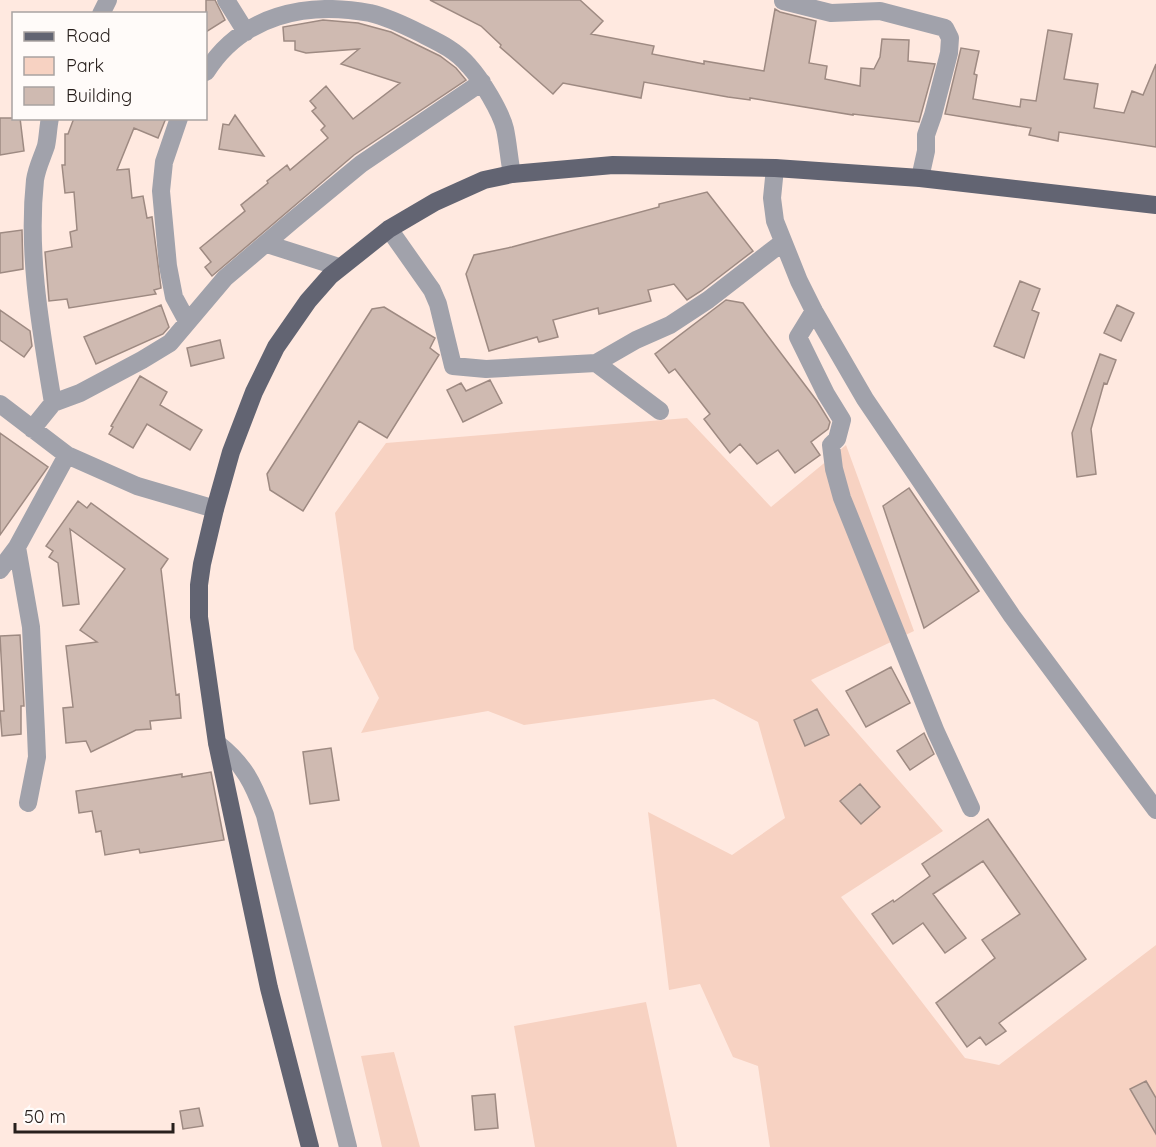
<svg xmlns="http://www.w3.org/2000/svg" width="1156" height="1147" viewBox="0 0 1156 1147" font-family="Quicksand,sans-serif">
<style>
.green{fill:#f7d2c2}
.building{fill:#cfbab1;stroke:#9e8a82;stroke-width:1.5}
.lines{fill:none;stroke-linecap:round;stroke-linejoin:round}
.minor{stroke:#a1a2ab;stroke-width:18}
.major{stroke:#626472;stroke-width:18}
</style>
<rect width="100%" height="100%" fill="#ffe9e0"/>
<path class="green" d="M 687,418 L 771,507 L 846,445 L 914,631 L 811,680 L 943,831 L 841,897 L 965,1058 L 999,1065 L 1156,945 L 1156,1147 L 770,1147 L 758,1066 L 733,1057 L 700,984 L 669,990 L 648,812 L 732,855 L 785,818 L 758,722 L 714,699 L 524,725 L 488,711 L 361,733 L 379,698 L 354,649 L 335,513 L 386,443 Z
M 646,1002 L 677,1147 L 535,1147 L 514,1026 Z
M 394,1052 L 420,1147 L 382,1147 L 361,1056 Z"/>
<path class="building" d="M 206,0 L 215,0 L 225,20 L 206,32 Z
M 430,0 L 580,0 L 603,21 L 591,34 L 654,46 L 652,54 L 704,64 L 704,61 L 764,71 L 775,9 L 780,12 L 816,21 L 809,63 L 827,66 L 825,79 L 860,86 L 861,68 L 874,69 L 880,57 L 882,39 L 909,40 L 908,61 L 935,64 L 919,122 L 853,114 L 853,115 L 750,98 L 750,100 L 728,97 L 644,82 L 641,98 L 563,83 L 553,94 L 500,47 L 501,45 L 481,26 Z
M 323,20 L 358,23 L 391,32 L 440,56 L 456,68 L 466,80 L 354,155 L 212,276 L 205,267 L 211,262 L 200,248 L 245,211 L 241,205 L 268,183 L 267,181 L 287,165 L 290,170 L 328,138 L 321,130 L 325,126 L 312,111 L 316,108 L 310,101 L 326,86 L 353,119 L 400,83 L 341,64 L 359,49 L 306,53 L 295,50 L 295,41 L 284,41 L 283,27 Z
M 1048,30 L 1072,34 L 1064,79 L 1098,84 L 1094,108 L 1124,113 L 1132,91 L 1143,95 L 1156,64 L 1156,147 L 1059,132 L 1058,141 L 1029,135 L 1031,128 L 945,114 L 961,48 L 979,51 L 974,74 L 977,75 L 973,99 L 1020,107 L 1021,99 L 1036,101 Z
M 235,115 L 264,156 L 219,149 L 223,124 L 229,125 Z
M 0,118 L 20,118 L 24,151 L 0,155 Z
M 74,118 L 166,118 L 158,138 L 134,128 L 117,170 L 129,169 L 132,198 L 143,196 L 147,218 L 152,217 L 161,288 L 154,290 L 156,294 L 69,308 L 67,299 L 49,301 L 45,252 L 72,247 L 70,232 L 77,230 L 74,192 L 65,193 L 62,165 L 65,165 L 65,134 L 68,134 Z
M 707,192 L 753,251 L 701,291 L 687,300 L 674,284 L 648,290 L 651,301 L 599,314 L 598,308 L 553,320 L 558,337 L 539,342 L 537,337 L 489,351 L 466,274 L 474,255 L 512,247 L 659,207 L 659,204 Z
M 22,230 L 23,269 L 0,273 L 0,233 Z
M 1020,281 L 1040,289 L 1032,310 L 1039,313 L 1024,358 L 994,346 Z
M 726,300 L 743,303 L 817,401 L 830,422 L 828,429 L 811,442 L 820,455 L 795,473 L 778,450 L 757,464 L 740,444 L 730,453 L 704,419 L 710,414 L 675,369 L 669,373 L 655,354 Z
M 161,305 L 169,327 L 163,334 L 96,364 L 84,337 Z
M 1117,305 L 1134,313 L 1121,341 L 1104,333 Z
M 384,307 L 435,338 L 430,348 L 439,355 L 387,438 L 359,421 L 303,511 L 270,490 L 267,474 L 372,309 Z
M 0,310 L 30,331 L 32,346 L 24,357 L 0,340 Z
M 220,340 L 224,358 L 191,366 L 187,348 Z
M 1100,354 L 1116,360 L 1107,384 L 1104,383 L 1091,429 L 1096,474 L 1077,477 L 1072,433 Z
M 140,376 L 167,392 L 160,405 L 202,430 L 190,450 L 147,424 L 133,448 L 109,434 L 113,427 L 111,426 Z
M 490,380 L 502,403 L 463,422 L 447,390 L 461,383 L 466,391 Z
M 0,433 L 48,467 L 0,535 Z
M 909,488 L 979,591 L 924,628 L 883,506 Z
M 78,501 L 87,508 L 91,503 L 168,559 L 161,569 L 176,695 L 179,694 L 181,718 L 150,721 L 151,729 L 136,730 L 91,752 L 86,741 L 66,743 L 63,708 L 73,707 L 66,646 L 97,642 L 80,630 L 125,569 L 70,529 L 79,604 L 63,606 L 58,563 L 49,557 L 53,551 L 46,546 Z
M 20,635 L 24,706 L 21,706 L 21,734 L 2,736 L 0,711 L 4,711 L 0,636 Z
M 891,667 L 910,703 L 866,727 L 846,691 Z
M 817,709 L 829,735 L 805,746 L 794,720 Z
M 924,733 L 934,754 L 910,770 L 897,751 Z
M 331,748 L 339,800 L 310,804 L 303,752 Z
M 211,772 L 224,840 L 140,853 L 139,849 L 105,855 L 101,831 L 96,832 L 92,811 L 79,813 L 76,791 L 182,774 L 182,777 Z
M 860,784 L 880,807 L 861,824 L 840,801 Z
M 988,819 L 1086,959 L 999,1023 L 1006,1031 L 986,1045 L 980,1037 L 967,1047 L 936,1003 L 995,958 L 982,940 L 1020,914 L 983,861 L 933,894 L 966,938 L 945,953 L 923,923 L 893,944 L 872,914 L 893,900 L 894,902 L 930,876 L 922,864 Z
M 1146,1081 L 1156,1098 L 1156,1134 L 1130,1089 Z
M 495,1094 L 498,1128 L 475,1130 L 472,1096 Z
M 199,1108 L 203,1126 L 183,1129 L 180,1111 Z"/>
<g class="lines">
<path class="minor" d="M 226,0 L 246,32
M 783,1 L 831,13 L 880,11 L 945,28 L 950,38 L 949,53 L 933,115 L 926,135 L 926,151 L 920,178
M 101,14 L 108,0
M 206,72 C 242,15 306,1 370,13 C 387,17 404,25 420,33 C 438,42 456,50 469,66 C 481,79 501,112 505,129 C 508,143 509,159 512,174
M 50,118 C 48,127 48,137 46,146 C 42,158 37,167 35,180 C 27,255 41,330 53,403
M 179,118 L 164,162 L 161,191 L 168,266 L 174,297 L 187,321
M 775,168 L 772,198 L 775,221 L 799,281 L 814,311 L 865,399 L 1012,616 L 1156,810
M 389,229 L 432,290 L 438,304 L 453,366 L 486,369 L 596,363 L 636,340 L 670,325 L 708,300 L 783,242
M 267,244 L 339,267
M 814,311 L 798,337 L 826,394 L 842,420 L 837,439 L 831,445 L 834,469 L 842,498 L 936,732 L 971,808
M 596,363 L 660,411
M 0,404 L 67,455 L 137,486 L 215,509
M 32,429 L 53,403 L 80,393 L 142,360 L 170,343 L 225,278 L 292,221 L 361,164 L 482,82
M 17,547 L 31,627 L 36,732 L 37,757 L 28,803
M 0,570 L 17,547 L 67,455
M 217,743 C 244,764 253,783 265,815 L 348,1147"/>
<path class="major" d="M 310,1147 L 269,988 L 217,743 L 199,617 L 199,585 L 202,564 L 215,509 L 231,452 L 254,392 L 276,347 L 308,301 L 330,276 L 389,229 L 435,202 L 484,180 L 512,174 L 613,165 L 775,168 L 920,178 L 1156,205"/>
</g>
<rect x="12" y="12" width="195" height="108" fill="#fffbf9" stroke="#a9a3a1" stroke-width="1.5"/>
<rect x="24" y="32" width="30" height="9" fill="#626472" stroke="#a9a3a1" stroke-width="1.5"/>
<text x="66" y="42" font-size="18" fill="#28201d">Road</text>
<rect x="24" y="57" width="30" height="18" fill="#f7d2c2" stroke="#a9a3a1" stroke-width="1.5"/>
<text x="66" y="72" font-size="18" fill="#28201d">Park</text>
<rect x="24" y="87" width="30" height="18" fill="#cfbab1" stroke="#a9a3a1" stroke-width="1.5"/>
<text x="66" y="102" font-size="18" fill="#28201d">Building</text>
<path d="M15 1123v9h158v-9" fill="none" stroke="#28201d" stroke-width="3"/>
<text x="24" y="1123" font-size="18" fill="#28201d" stroke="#fffbf9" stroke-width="4.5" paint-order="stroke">50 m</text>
</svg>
